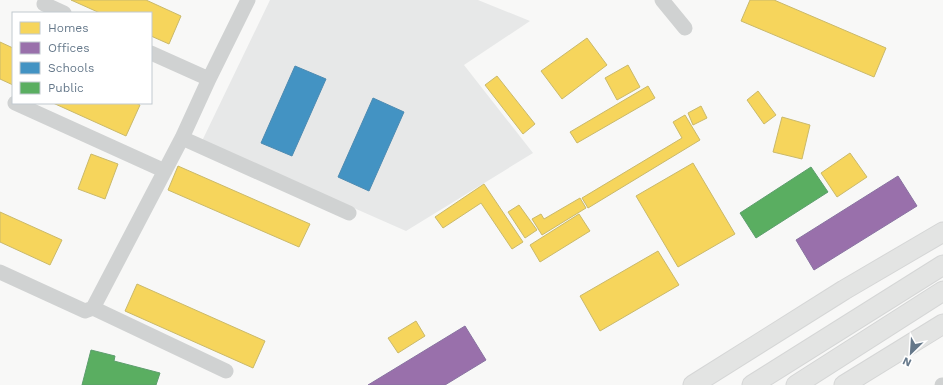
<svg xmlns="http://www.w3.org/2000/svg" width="943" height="385" viewBox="0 0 943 385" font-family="'Work Sans',sans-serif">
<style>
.built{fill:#e7e8e8}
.homes{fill:#f6d55c;stroke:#cab96a}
.offices{fill:#9970ab;stroke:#8972a1}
.schools{fill:#4393c3;stroke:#4d8bb2}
.public{fill:#5aae61;stroke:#5d9e6d}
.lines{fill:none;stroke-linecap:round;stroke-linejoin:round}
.major-casing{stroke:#d5d6d6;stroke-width:21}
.minor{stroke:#d0d2d2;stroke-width:15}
.major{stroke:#e3e4e3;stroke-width:19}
</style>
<rect width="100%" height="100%" fill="#f8f8f7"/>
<path class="built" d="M 270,0 L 478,0 L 530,21 L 464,65 L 533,153 L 406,231 L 202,141 Z"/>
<path class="homes" d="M 71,0 L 146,0 L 181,16 L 169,44 L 151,36 L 151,13 L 100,13 Z
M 750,0 L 774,0 L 886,48 L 874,77 L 741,21 Z
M 587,38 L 607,65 L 562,99 L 541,71 Z
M 0,42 L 13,48 L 13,85 L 0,79 Z
M 628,65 L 640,87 L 617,100 L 605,78 Z
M 497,76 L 535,124 L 523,134 L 485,85 Z
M 648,86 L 655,98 L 577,143 L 570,132 Z
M 758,91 L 776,115 L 764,124 L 747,100 Z
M 53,103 L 136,103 L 140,105 L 126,136 Z
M 701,106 L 707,118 L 693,125 L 688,113 Z
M 685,115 L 700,140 L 588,208 L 582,198 L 682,138 L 673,122 Z
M 782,117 L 810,125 L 802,159 L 773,152 Z
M 850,153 L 867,177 L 837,197 L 821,173 Z
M 91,154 L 118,164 L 105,199 L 78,189 Z
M 693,163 L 735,234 L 678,267 L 636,196 Z
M 178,166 L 310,224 L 299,247 L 168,190 Z
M 484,184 L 523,242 L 512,249 L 481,203 L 443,228 L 435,217 Z
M 580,198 L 586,208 L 542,235 L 532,219 L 541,214 L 544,219 Z
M 519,205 L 537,230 L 525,238 L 508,212 Z
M 0,212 L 62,240 L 50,265 L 0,242 Z
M 579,214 L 590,231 L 540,262 L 530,245 Z
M 658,251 L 679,285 L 600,331 L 580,296 Z
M 137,284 L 265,341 L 253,368 L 125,311 Z
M 416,321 L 425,336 L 398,353 L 388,338 Z"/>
<path class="offices" d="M 898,176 L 917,206 L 814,270 L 796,240 Z
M 465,326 L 486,360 L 445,385 L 368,385 Z"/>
<path class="schools" d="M 295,66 L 326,79 L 292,156 L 261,143 Z
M 373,98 L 404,112 L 369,191 L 338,177 Z"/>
<path class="public" d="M 811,167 L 828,192 L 756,238 L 740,213 Z
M 91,350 L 115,356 L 114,361 L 160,373 L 156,385 L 82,385 Z"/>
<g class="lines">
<defs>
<path id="major" d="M 693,385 L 844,290 L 943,232
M 752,385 L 943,265
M 796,385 L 943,291
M 844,385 L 943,324"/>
</defs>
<use href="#major" class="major-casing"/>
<path class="minor" d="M 662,0 L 685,28
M 44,4 L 64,13
M 151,53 L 209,79
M 15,103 L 165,171
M 182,138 L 349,213
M 0,272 L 85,311 L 93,308 L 182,138 L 209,79 L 248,0
M 93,308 L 226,371
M 942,385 L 943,385"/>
<use href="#major" class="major"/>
</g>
<rect x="12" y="12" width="140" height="92" fill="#ffffff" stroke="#c1c9d0"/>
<rect x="20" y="22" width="20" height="12" fill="#f6d55c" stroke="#c1c9d0"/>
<text x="48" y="32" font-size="12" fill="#65788a">Homes</text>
<rect x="20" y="42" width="20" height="12" fill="#9970ab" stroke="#c1c9d0"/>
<text x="48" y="52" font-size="12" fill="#65788a">Offices</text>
<rect x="20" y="62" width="20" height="12" fill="#4393c3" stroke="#c1c9d0"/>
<text x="48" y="72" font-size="12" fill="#65788a">Schools</text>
<rect x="20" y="82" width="20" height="12" fill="#5aae61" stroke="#c1c9d0"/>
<text x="48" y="92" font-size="12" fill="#65788a">Public</text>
<g transform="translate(911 353) rotate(205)" stroke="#ffffff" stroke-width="3" paint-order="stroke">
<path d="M0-3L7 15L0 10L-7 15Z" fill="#65788a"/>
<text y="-6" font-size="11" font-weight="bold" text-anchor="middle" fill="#65788a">N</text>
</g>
</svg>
